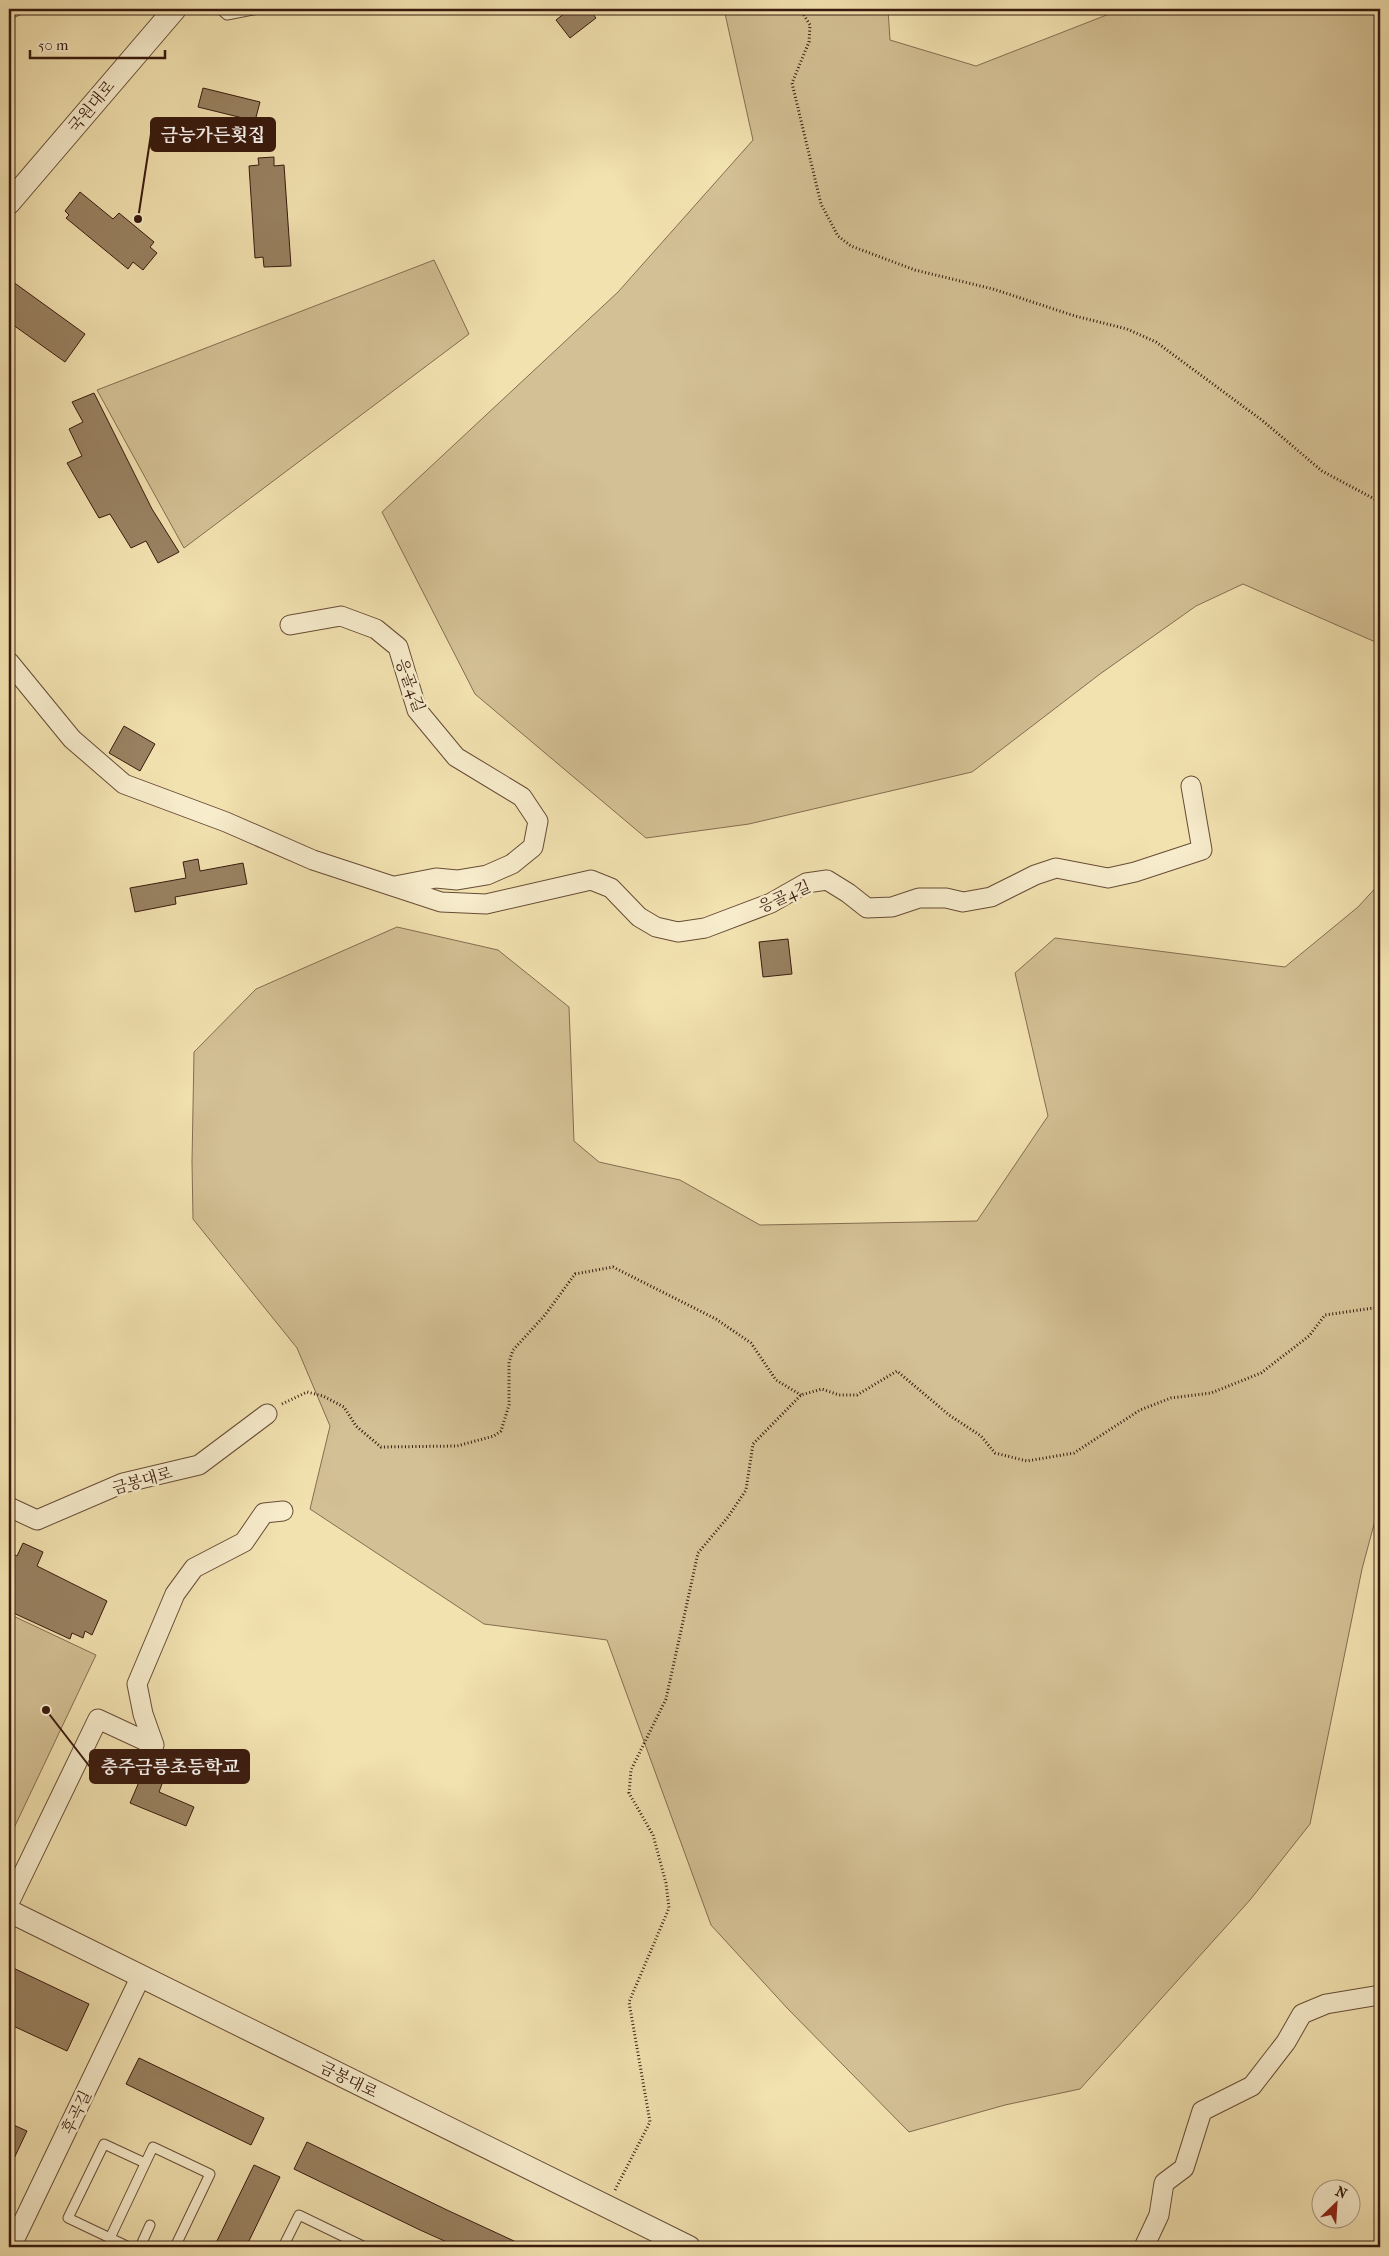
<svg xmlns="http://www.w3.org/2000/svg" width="1389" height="2256" viewBox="0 0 1389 2256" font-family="'IM FELL French Canon','Noto Serif KR',serif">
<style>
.green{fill:#d3c094;stroke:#866d51}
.building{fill:#998262;stroke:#391a0e}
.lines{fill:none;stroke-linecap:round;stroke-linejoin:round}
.service-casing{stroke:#674c36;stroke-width:11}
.minor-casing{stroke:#674c36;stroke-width:21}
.tertiary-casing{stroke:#674c36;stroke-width:24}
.path{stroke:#391a0e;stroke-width:3;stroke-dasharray:1 2.5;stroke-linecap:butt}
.service{stroke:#f7eccc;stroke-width:9}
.minor{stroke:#f7eccc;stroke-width:19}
.tertiary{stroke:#f7eccc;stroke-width:22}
.labels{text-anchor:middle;stroke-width:5;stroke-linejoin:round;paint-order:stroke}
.street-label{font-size:16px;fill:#391a0e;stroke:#f7eccc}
.leader{fill:none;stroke:#391a0e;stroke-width:2}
.callout-dot{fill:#391a0e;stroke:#f7eccc;stroke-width:2}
.callout{fill:#391a0e;stroke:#391a0e;stroke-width:2}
.callout-label{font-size:18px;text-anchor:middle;font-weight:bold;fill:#fff}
</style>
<rect width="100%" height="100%" fill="#f2e2b0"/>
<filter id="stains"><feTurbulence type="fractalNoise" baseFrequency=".004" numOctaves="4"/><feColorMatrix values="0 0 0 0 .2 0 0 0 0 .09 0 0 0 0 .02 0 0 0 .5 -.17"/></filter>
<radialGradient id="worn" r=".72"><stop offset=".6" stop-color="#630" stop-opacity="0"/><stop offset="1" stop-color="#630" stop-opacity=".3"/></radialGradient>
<path class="green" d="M 9,9 L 33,9 L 9,20 Z
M 724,9 L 888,9 L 890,40 L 976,66 L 1122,9 L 1380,9 L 1380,644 L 1243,584 L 1196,606 L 1100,674 L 972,772 L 749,824 L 646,838 L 475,694 L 382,512 L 618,292 L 753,140 Z
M 434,260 L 469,334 L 184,548 L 97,390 Z
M 1380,883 L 1380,1502 L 1362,1569 L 1310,1824 L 1250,1900 L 1080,2089 L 1005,2105 L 909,2132 L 787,2008 L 711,1925 L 607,1640 L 484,1624 L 310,1509 L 330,1426 L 297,1348 L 193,1219 L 192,1162 L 194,1052 L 256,989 L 397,927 L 498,950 L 569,1007 L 574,1141 L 599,1162 L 680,1180 L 760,1225 L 977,1221 L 1048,1116 L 1015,973 L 1055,938 L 1285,967 L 1358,907 Z
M 9,1614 L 96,1655 L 14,1828 L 9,1832 Z"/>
<path class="building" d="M 570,9 L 589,9 L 596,18 L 570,38 L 556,20 Z
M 203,88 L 260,102 L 255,121 L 198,107 Z
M 274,157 L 274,166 L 284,165 L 291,266 L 264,267 L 263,257 L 255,258 L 249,166 L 259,165 L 258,158 Z
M 80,192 L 113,219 L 119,213 L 154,242 L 150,247 L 157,253 L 143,270 L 133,262 L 128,269 L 66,218 L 69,215 L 65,211 Z
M 9,279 L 85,334 L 65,362 L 9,322 Z
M 94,393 L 152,509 L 179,552 L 158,563 L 146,541 L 131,548 L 110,514 L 99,518 L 67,463 L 82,456 L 69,429 L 83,422 L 72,402 Z
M 124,726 L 155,744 L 140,771 L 109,753 Z
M 198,859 L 200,871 L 243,863 L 247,884 L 175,897 L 176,904 L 135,912 L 130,888 L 186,878 L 183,862 Z
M 788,939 L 792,974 L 763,977 L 759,942 Z
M 23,1543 L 43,1552 L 37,1566 L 107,1601 L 92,1635 L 85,1631 L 83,1638 L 72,1633 L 70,1639 L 9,1611 L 9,1552 L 17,1556 Z
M 142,1775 L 162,1784 L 159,1792 L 194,1807 L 186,1826 L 130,1803 Z
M 9,1966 L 89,2004 L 67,2051 L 9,2024 Z
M 139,2058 L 264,2118 L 251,2145 L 126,2084 Z
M 9,2123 L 27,2131 L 9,2169 Z
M 307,2142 L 447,2210 L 527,2247 L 458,2247 L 420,2230 L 294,2169 Z
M 254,2165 L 280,2177 L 246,2247 L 214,2247 Z"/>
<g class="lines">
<defs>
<path id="service" d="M 220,9 L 227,15 L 258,9
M 110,2238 L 153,2147 L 210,2174 L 175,2247
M 129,2247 L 68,2218 L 104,2144 L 145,2163
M 140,2247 L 150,2225
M 283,2247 L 299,2215 L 365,2247"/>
<path id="minor" d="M 290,625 L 341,616 L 376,629 L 398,647 L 417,710 L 456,757 L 522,797 L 538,821 L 533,847 L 512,864 L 487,875 L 457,880 L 436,878 L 395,886
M 9,662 L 72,739 L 124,784 L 226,822 L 313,860 L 441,902 L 486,904 L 591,880 L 611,888 L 639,917 L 656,927 L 678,932 L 705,928 L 771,903 L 806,883 L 827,880 L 848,893 L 867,908 L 892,907 L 919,898 L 946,898 L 963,902 L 991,897 L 1035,875 L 1056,868 L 1108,878 L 1135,872 L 1202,850 L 1191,786
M 9,1507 L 37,1520 L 123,1483 L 199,1465 L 267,1414
M 154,1745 L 143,1714 L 137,1684 L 175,1594 L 194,1568 L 244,1542 L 264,1513 L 283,1511
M 9,1903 L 98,1719 L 154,1745
M 11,2247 L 141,1976
M 1144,2247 L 1159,2215 L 1164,2183 L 1184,2168 L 1202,2111 L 1252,2086 L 1286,2042 L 1302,2014 L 1326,2004 L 1380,1995"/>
<path id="tertiary" d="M 9,203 L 175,9
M 9,1911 L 689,2247"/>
</defs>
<use href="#service" class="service-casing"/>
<use href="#minor" class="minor-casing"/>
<use href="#tertiary" class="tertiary-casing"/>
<path class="path" d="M 800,9 L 810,25 L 809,42 L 792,83 L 821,204 L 838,236 L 851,246 L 915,270 L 993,289 L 1075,316 L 1127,329 L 1156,342 L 1263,421 L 1322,471 L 1380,502
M 282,1404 L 307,1392 L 323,1396 L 344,1407 L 356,1426 L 381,1447 L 457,1446 L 494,1436 L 501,1431 L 509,1405 L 509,1362 L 513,1350 L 545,1315 L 575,1274 L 613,1267 L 716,1319 L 751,1343 L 776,1380 L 801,1395
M 615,2190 L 650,2122 L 629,2002 L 669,1908 L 666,1883 L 653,1835 L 629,1793 L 631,1770 L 666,1699 L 698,1553 L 728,1517 L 746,1490 L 753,1444 L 801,1395 L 822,1389 L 839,1395 L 857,1395 L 897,1371 L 949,1415 L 981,1436 L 995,1453 L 1027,1461 L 1074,1453 L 1140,1410 L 1171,1398 L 1211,1393 L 1261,1373 L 1309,1336 L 1325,1315 L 1380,1307"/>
<use href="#service" class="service"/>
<use href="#minor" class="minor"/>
<use href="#tertiary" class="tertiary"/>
</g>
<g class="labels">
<g class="street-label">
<text transform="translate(91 106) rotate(-50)" y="6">국원대로</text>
<text transform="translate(411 685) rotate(70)" y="6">응골4길</text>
<text transform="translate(784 896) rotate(-24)" y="6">응골4길</text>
<text transform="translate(142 1480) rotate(-16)" y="6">금봉대로</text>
<text transform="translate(349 2079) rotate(26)" y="6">금봉대로</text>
<text transform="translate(76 2112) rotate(-64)" y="6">후곡길</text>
</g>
</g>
<path class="leader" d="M138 219L151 134M46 1710L90 1767"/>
<g class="callout-dot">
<circle cx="138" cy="219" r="5"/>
<circle cx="46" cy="1710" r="5"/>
</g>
<g class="callout">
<rect x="151" y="118" width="124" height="33" rx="5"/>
<rect x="90" y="1750" width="159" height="33" rx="5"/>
</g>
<g class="callout-label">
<text x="213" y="141">금능가든횟집</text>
<text x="170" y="1773">충주금릉초등학교</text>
</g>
<rect width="1389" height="2256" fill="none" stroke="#f2e2b0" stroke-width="30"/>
<rect x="10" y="10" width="1369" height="2236" fill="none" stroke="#391a0e" stroke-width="2.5"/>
<rect x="15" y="15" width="1359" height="2226" fill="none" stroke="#391a0e"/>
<g transform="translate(1336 2204) rotate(25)"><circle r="24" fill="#f7eccc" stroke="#ab9880"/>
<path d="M0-4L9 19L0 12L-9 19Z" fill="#8f2418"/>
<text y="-8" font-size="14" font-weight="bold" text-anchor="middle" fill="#391a0e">N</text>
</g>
<path d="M30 50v8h135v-8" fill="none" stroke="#391a0e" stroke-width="2.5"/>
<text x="38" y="50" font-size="15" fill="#391a0e" stroke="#f7eccc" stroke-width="4" paint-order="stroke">50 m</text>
<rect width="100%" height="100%" filter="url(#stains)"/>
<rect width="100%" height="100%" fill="url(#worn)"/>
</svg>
